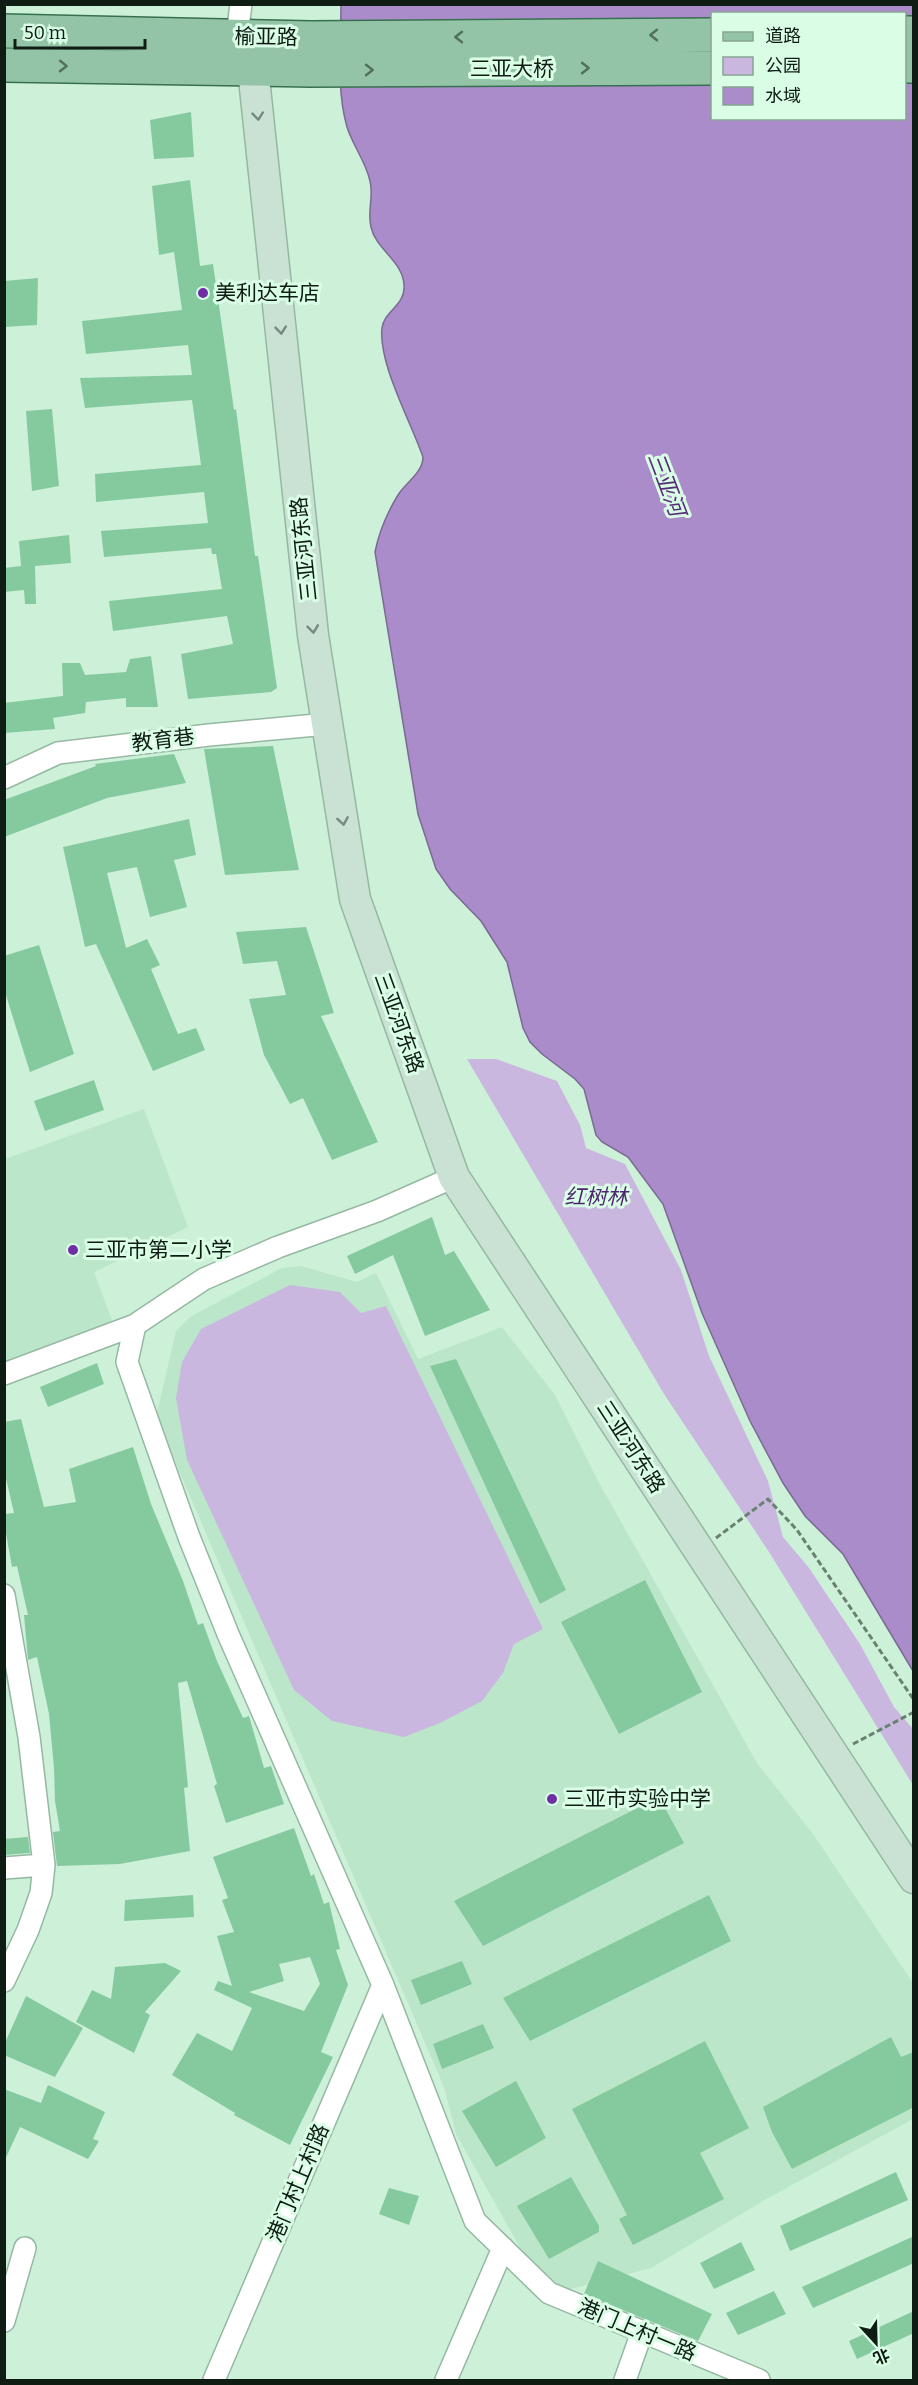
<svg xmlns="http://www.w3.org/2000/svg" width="918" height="2385" viewBox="0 0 918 2385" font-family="Bitter,'Noto Sans SC',serif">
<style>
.built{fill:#bbe6ca}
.green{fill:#cab7e0}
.water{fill:#a98cc9;stroke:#7b6a93;stroke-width:1.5;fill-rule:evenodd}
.building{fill:#85ca9f;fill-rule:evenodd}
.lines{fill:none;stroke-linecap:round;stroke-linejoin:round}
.street-casing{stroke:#96b8a2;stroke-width:24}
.secondary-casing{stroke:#96b8a2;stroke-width:33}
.primary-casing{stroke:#37704e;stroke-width:36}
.path{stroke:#698171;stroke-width:3;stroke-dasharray:6 3;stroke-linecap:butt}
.street{stroke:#fff;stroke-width:21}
.secondary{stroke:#c9e2d4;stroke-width:30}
.primary{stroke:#94c4a8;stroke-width:33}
.oneway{stroke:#52705e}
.oneway2{stroke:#75897e}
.poi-dot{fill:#6f2ea3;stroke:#dafde6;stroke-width:2}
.labels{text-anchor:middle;stroke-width:6;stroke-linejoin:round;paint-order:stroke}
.street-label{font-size:21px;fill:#0f1c14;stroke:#dafde6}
.poi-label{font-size:21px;fill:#0f1c14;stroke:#dafde6;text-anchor:start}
.park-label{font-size:21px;font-style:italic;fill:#4c256e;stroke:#dafde6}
.water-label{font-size:22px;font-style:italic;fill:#552f78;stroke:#dafde6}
</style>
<rect width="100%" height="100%" fill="#cdf0d8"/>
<path class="built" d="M 144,1109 L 188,1227 L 94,1272 L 113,1323 L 5,1363 L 5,1159 Z
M 301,1266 L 357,1282 L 376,1273 L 418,1359 L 502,1327 L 555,1395 L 598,1481 L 757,1763 L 813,1834 L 913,1983 L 913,2119 L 768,2198 L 651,2268 L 563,2291 L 526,2258 L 456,2134 L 444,2087 L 156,1417 L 176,1331 L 190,1317 L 282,1268 Z"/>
<path class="green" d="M 467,1059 L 496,1059 L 557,1081 L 580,1125 L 586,1148 L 625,1164 L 681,1270 L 709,1356 L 768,1481 L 783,1537 L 809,1568 L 860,1644 L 894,1707 L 913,1729 L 913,1785 L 769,1552 L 664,1394 Z
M 290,1285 L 340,1292 L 361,1313 L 386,1306 L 543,1629 L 514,1644 L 503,1673 L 482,1701 L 440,1723 L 404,1737 L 332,1721 L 294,1690 L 187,1460 L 176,1398 L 182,1362 L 201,1329 Z"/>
<path class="water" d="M 341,5 L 913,5 L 913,1671 L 843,1554 L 805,1516 L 783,1483 L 750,1421 L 702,1313 L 663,1204 L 628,1157 L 602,1142 L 596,1135 L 584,1089 L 575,1079 L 542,1054 L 530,1042 L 523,1028 L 507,962 L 481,921 L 450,889 L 436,869 L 418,814 L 375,552 C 379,532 387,513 398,495 C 405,483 423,473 423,457 C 411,422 378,363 382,328 C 384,311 406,305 404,285 C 403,261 376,250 371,227 C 367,212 374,196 370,181 C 366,162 353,146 347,127 C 336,88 341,45 341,5 ZM 712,14 L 904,14 L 904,118 L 712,118 Z"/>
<path class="building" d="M 191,112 L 194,157 L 154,159 L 150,120 Z
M 190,180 L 200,266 L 213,264 L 234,410 L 236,409 L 255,556 L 258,556 L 277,688 L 271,692 L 188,699 L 181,654 L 233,644 L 227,616 L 113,631 L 109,601 L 222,589 L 216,554 L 212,554 L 211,548 L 104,557 L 101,531 L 208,523 L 204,492 L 96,502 L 95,474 L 201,465 L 192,400 L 85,408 L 80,378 L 192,375 L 188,345 L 86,354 L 82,321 L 182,310 L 174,252 L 159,255 L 152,186 Z
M 38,278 L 37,325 L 4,327 L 4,281 Z
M 52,409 L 59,486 L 32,491 L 26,411 Z
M 69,535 L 71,563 L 35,566 L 36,604 L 25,604 L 24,590 L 4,592 L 4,568 L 21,566 L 19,541 Z
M 151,656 L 158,707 L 126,707 L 126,698 L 86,702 L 85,713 L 53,718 L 55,729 L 4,733 L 4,703 L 63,696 L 62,663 L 80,663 L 85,675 L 126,672 L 130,659 Z
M 273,746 L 299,870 L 225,875 L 204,749 Z
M 174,754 L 186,783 L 107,798 L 4,837 L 4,800 L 96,766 L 95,764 Z
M 189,819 L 196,855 L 174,860 L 187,907 L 150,917 L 137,867 L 107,873 L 126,948 L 147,939 L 160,965 L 151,969 L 178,1034 L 196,1028 L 205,1050 L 153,1071 L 96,944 L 85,947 L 63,847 Z
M 306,927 L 334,1013 L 321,1016 L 378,1142 L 332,1160 L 303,1098 L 290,1104 L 264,1055 L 249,999 L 286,995 L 277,961 L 243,964 L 236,932 Z
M 39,945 L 74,1054 L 30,1072 L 4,989 L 4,956 Z
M 94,1080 L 104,1110 L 45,1131 L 34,1101 Z
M 432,1217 L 445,1255 L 454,1251 L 490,1310 L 425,1336 L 393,1255 L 355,1274 L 347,1256 Z
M 456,1359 L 566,1590 L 540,1604 L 430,1366 Z
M 97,1363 L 104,1384 L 48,1407 L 40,1387 Z
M 21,1419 L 44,1507 L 76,1502 L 69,1469 L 133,1447 L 151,1504 L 183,1581 L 198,1625 L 203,1623 L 217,1661 L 243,1718 L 249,1716 L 264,1768 L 271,1766 L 284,1804 L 226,1823 L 214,1786 L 217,1784 L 187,1681 L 178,1683 L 188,1787 L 184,1788 L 190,1851 L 120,1864 L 57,1866 L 53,1832 L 60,1831 L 55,1801 L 54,1768 L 49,1714 L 37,1657 L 28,1660 L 24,1615 L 28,1615 L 17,1566 L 12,1567 L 4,1522 L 4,1514 L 14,1513 L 4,1470 L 4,1422 Z
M 645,1580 L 702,1692 L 619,1734 L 561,1622 Z
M 659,1797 L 684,1843 L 483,1946 L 454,1901 Z
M 294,1828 L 311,1876 L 314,1874 L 324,1904 L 329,1902 L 340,1949 L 336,1950 L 348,1985 L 321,2052 L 333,2057 L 290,2145 L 234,2115 L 235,2113 L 172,2075 L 197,2033 L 232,2051 L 252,2008 L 214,1990 L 218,1981 L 232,1986 L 217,1936 L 234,1932 L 222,1900 L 228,1898 L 213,1857 ZM 310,1957 L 320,1984 L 304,2011 L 249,1992 L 284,1981 L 279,1964 Z
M 28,1837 L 30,1853 L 4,1855 L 4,1839 Z
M 193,1895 L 194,1917 L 124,1921 L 125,1900 Z
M 709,1895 L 731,1941 L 530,2041 L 503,1998 Z
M 462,1961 L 472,1984 L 421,2005 L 411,1980 Z
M 165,1963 L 181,1971 L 145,2012 L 150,2015 L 134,2053 L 76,2022 L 92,1990 L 111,1999 L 115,1967 Z
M 26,1996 L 83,2028 L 55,2077 L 4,2055 L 4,2045 Z
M 483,2024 L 494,2048 L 442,2069 L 433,2044 Z
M 891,2037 L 901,2057 L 914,2052 L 914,2107 L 792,2169 L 772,2132 L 763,2107 Z
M 705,2041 L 749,2128 L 700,2153 L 724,2199 L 633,2245 L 619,2219 L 627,2215 L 572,2109 Z
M 516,2081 L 546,2138 L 496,2167 L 462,2111 Z
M 48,2085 L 105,2112 L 93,2139 L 99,2141 L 88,2159 L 20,2127 L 4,2162 L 4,2089 L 41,2103 Z
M 896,2172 L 908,2200 L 790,2251 L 780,2226 Z
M 571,2177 L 599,2226 L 599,2232 L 549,2259 L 517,2206 Z
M 389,2188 L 419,2196 L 409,2225 L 379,2214 Z
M 914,2236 L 914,2263 L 813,2308 L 802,2287 Z
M 741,2242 L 755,2270 L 714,2289 L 700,2263 Z
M 598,2261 L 712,2314 L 698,2341 L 584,2294 Z
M 774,2291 L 786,2314 L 738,2335 L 726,2313 Z
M 914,2311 L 914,2333 L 857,2359 L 849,2341 Z"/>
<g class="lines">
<defs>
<path id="street" d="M 237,36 L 241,4
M 4,778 L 58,753 L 209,735 L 327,724
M 135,1325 L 204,1279 L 278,1247 L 377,1211 L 454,1177
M 4,1374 L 135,1325 L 127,1362 L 189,1537 L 228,1634 L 383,1985 L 475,2221 L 549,2293 L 759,2380
M 4,1595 L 29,1737 L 44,1865 L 4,1868
M 4,1981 L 28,1930 L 41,1893 L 44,1865
M 4,2321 L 25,2248
M 214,2380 L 383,1985
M 446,2380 L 503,2248
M 625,2380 L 642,2332"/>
<path id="secondary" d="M 253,45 L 253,69 L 313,635 L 355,899 L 454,1177 L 914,1878"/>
<path id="primary" d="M 4,31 L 311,38 L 712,35
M 904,33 L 914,33
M 4,65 L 311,70 L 712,68
M 904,66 L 914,66"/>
</defs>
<use href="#street" class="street-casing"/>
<use href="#secondary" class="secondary-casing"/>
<use href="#primary" class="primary-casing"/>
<path class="path" d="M 716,1538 L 768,1499 L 797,1530 L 914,1700
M 853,1744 L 914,1712"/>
<use href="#street" class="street"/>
<use href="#secondary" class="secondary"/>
<use href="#primary" class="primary"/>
</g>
<defs><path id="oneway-chevron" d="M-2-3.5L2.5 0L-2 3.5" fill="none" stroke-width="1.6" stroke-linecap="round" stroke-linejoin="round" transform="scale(1.5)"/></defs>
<g class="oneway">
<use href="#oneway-chevron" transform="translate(654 35) rotate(180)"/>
<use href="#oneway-chevron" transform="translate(459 37) rotate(180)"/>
<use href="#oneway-chevron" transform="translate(63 66) rotate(1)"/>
<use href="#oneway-chevron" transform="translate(585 68)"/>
<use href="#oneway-chevron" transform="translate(369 70)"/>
</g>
<g class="oneway2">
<use href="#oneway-chevron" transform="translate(258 116) rotate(84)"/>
<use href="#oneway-chevron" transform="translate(281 330) rotate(84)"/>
<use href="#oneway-chevron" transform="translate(313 629) rotate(83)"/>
<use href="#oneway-chevron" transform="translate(343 821) rotate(81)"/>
</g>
<g class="poi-dot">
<circle cx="203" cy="293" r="6"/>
<circle cx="73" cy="1250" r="6"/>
<circle cx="552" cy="1799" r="6"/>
</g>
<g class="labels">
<g class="street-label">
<text transform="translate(266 37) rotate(1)" y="7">榆亚路</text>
<text x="512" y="76">三亚大桥</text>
<text transform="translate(304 549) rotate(-96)" y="7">三亚河东路</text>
<text transform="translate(163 740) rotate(-7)" y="7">教育巷</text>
<text transform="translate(399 1023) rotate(70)" y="7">三亚河东路</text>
<text transform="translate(631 1447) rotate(57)" y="7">三亚河东路</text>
<text transform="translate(298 2183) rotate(-67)" y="7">港门村上村路</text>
<text transform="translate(637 2330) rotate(23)" y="7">港门上村一路</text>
</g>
<g class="poi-label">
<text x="215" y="300">美利达车店</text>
<text x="85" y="1257">三亚市第二小学</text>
<text x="564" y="1806">三亚市实验中学</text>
</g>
<g class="park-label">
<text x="596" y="1204">红树林</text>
</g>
<g class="water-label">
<text transform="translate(667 484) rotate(69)" y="8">三亚河</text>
</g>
</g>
<rect width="918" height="2385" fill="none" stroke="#0f1c14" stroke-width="12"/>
<rect x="711" y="12" width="195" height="108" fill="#dafde6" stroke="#89a392" stroke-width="1.5"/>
<rect x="723" y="32" width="30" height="9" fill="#94c4a8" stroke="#89a392" stroke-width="1.5"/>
<text x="765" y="42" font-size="18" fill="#0f1c14">道路</text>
<rect x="723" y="57" width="30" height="18" fill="#cab7e0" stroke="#89a392" stroke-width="1.5"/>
<text x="765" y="72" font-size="18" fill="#0f1c14">公园</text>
<rect x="723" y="87" width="30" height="18" fill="#a98cc9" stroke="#89a392" stroke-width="1.5"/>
<text x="765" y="102" font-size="18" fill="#0f1c14">水域</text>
<g transform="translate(876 2343) rotate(158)" stroke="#dafde6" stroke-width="4.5" paint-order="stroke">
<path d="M0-4.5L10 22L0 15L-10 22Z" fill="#0f1c14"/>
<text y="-9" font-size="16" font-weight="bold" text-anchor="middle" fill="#0f1c14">北</text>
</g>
<path d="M15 39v9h130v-9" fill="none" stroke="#0f1c14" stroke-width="3"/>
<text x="24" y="39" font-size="18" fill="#0f1c14" stroke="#dafde6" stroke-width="4.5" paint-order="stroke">50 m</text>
</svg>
